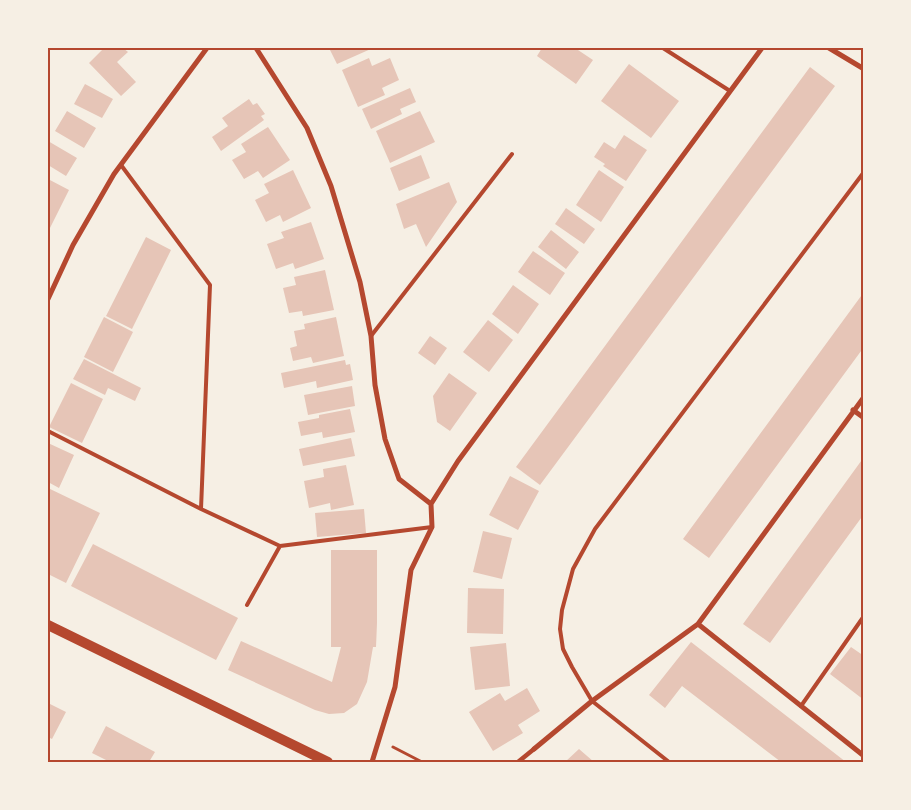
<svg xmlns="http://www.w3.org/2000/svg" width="911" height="810" viewBox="0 0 911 810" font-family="'DejaVu Sans',sans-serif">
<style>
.building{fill:#e6c5b7}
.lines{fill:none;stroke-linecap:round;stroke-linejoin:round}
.path{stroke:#b5482f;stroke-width:3}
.service{stroke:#b5482f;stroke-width:4}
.pedestrian{stroke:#b5482f;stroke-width:4.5}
.minor{stroke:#b5482f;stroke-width:5}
.secondary{stroke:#b5482f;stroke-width:10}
.neatline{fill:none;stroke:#b5482f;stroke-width:2}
</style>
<rect width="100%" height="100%" fill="#f6efe4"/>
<path class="building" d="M 104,48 L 123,48 L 128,52 L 117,62 L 136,82 L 121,96 L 89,63 Z
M 329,48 L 373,48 L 337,64 Z
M 542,48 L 575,48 L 593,60 L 576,84 L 537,56 Z
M 369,58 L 372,66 L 390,58 L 399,80 L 382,88 L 385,95 L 358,107 L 342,70 Z
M 629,64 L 679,101 L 651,138 L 601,101 Z
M 810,67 L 835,86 L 540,485 L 516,467 Z
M 85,84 L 113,99 L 102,118 L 74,104 Z
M 410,88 L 416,102 L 400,109 L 402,114 L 371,129 L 362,109 Z
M 249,99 L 253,105 L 257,103 L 265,114 L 261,116 L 264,120 L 221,151 L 212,137 L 228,126 L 222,118 Z
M 67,111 L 96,128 L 84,148 L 55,131 Z
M 420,111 L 435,142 L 390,163 L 376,131 Z
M 268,127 L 290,160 L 263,178 L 258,171 L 244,179 L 232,160 L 246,152 L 241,144 Z
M 624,135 L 647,150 L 626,181 L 603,166 L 605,164 L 594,157 L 604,142 L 615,149 Z
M 48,141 L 77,158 L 66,176 L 48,165 Z
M 421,155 L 430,178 L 399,191 L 390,168 Z
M 293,170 L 311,208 L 283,222 L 280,215 L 266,222 L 255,200 L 269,193 L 264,184 Z
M 599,170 L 624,187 L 601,222 L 576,205 Z
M 48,179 L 69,190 L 50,228 L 48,227 Z
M 449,182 L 457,202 L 426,247 L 416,224 L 404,229 L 396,204 Z
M 566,208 L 595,229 L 584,244 L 555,224 Z
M 311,222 L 324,259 L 295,269 L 293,263 L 276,269 L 267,244 L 284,238 L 281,232 Z
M 551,230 L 579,252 L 566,269 L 538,247 Z
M 146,237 L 171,250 L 132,329 L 106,316 Z
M 533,251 L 565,273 L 550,295 L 518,272 Z
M 325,270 L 334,310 L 303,316 L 302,311 L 289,313 L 283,288 L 296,285 L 294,277 Z
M 513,285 L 539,304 L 518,334 L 492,314 Z
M 864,292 L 864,347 L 709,558 L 683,539 Z
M 104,317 L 133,332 L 113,372 L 84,357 Z
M 336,317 L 344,356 L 313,363 L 311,357 L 293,361 L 290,348 L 297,346 L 294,331 L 305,329 L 304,324 Z
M 488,320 L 513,340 L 489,372 L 463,352 Z
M 430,336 L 447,348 L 435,365 L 418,353 Z
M 84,359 L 141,388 L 135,401 L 108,388 L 105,395 L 73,379 Z
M 345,360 L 346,365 L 350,364 L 353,380 L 317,388 L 316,381 L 284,388 L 281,373 Z
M 449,373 L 477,393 L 450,431 L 437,422 L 433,396 Z
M 71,383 L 103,399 L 82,443 L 49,427 Z
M 352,386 L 355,406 L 308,415 L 304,395 Z
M 350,409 L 355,432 L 323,438 L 322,432 L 301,436 L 298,422 L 319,418 L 319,415 Z
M 351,438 L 355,456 L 303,466 L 299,449 Z
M 48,443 L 74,455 L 59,488 L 48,482 Z
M 864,457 L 864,514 L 770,643 L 743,624 Z
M 346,465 L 354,505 L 331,510 L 330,503 L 309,508 L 304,481 L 324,477 L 323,469 Z
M 510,476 L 539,491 L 518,530 L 489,515 Z
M 48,488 L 100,513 L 66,583 L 48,574 Z
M 364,509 L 366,533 L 317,537 L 315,513 Z
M 483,531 L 512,538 L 502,579 L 473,572 Z
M 93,544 L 238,618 L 216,660 L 71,586 Z
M 331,550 L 377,550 L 377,623 L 376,647 L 373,647 L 367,682 L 357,704 L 344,713 L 329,714 L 315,710 L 228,670 L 241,641 L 332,682 L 341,647 L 331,647 Z
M 468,588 L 504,589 L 503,634 L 467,633 Z
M 691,642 L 846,762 L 781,762 L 682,686 L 665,708 L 649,695 Z
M 506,643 L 510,686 L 475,690 L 470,647 Z
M 851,647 L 864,656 L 864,700 L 830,674 Z
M 527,688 L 540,711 L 518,725 L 523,733 L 493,751 L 469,712 L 500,693 L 505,701 Z
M 48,703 L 66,712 L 52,739 L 48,737 Z
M 106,726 L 155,752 L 149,762 L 110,762 L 92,753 Z
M 579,749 L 594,762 L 565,762 Z"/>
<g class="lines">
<path class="path" d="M 393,747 L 422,762"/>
<path class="service" d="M 663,48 L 730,91
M 121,165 L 210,285 L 201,509
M 371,336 L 512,154
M 48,431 L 201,509 L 280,546 L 432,527
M 247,605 L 280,546
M 801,706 L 864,616
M 669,762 L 592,701 L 572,667 L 563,649 L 560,629 L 562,610 L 573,569 L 595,529 L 864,172"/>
<path class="pedestrian" d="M 518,762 L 534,749"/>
<path class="minor" d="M 256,48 L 307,128 L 331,186 L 360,282 L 371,336 L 375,385 L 385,439 L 399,479 L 431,504
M 829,48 L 864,69
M 48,299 L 73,245 L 114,174 L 207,48
M 853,410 L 864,418
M 698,624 L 864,756
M 534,749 L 592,701 L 698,624 L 864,397
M 372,762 L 395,687 L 411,570 L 432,527 L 431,504 L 458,461 L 762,48"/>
<path class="secondary" d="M 48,625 L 328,762"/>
</g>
<rect width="911" height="810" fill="none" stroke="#f6efe4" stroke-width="98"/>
<rect x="49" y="49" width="813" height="712" class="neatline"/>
</svg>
